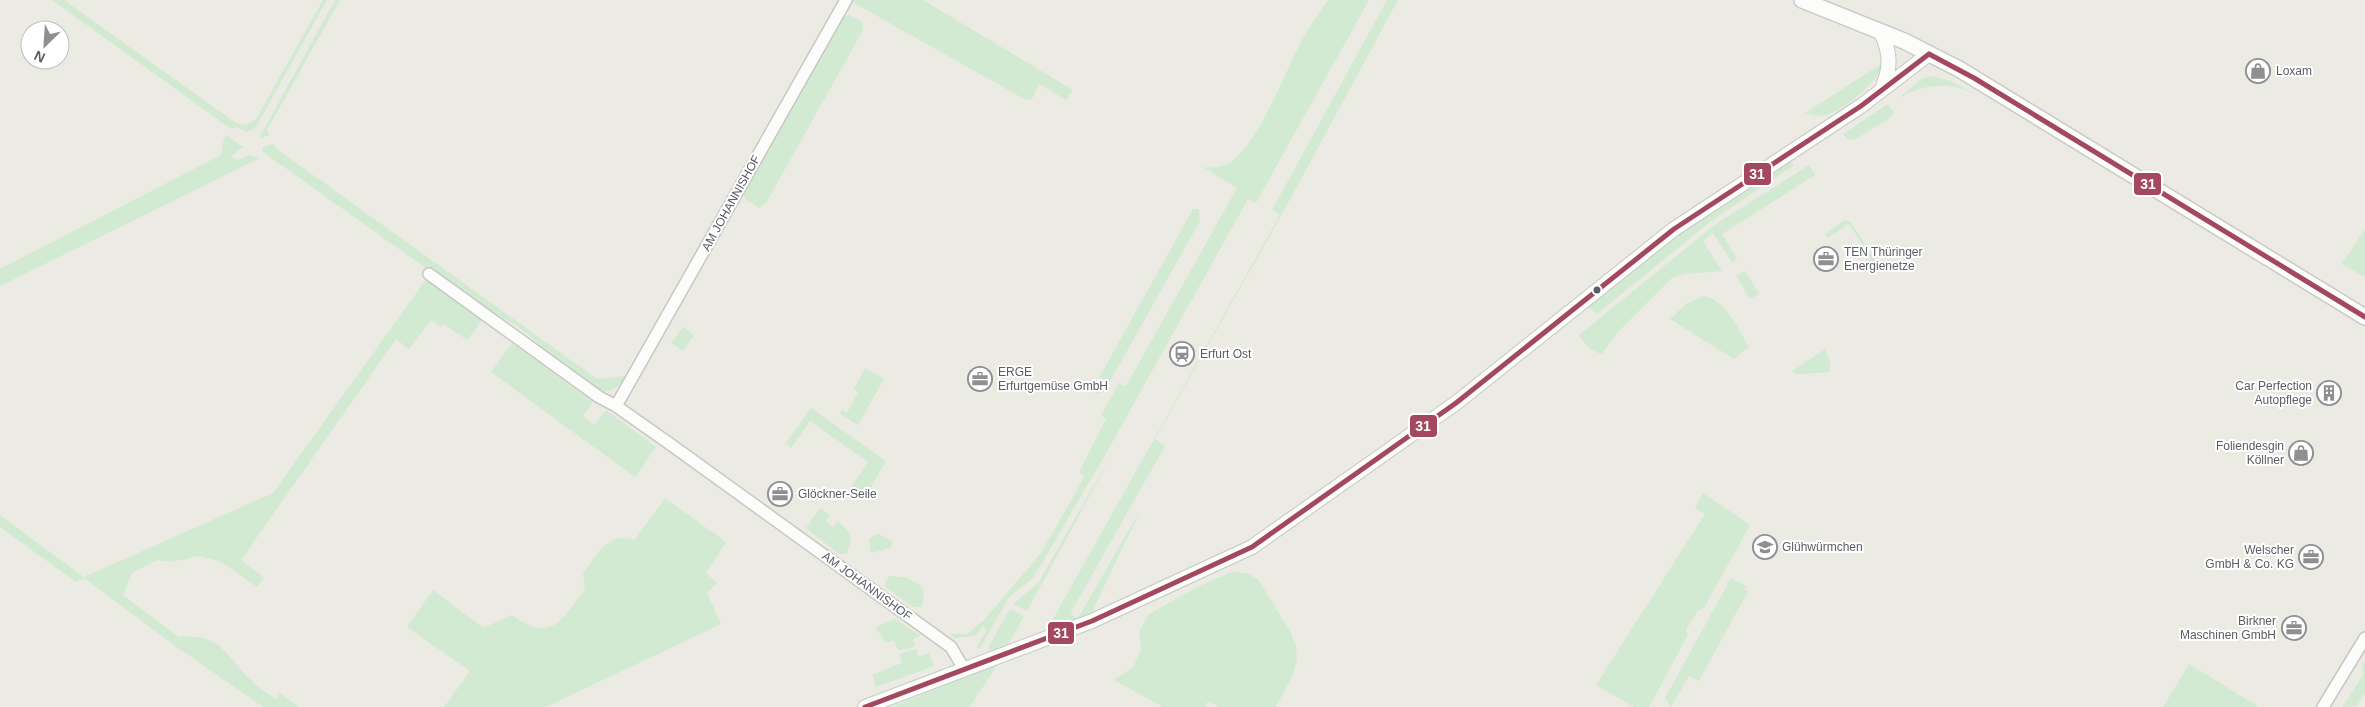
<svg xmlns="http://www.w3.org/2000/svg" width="2365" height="707" viewBox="0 0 2365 707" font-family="Arial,sans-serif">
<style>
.green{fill:#d1ead1}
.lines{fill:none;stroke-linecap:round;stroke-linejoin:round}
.minor-casing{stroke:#c7c7c6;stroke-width:14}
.tertiary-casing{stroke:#c7c7c6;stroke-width:16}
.secondary-casing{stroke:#c9cac9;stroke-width:18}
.minor{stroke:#fcfcfb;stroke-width:11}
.tertiary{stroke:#fcfcfb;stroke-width:14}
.secondary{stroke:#fcfcfb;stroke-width:15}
.bus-1-casing{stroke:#fff;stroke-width:9}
.bus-1{stroke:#a4485f;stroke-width:5}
.bus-dot{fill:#5a5d64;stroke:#fff;stroke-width:2}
.labels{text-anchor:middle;stroke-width:4;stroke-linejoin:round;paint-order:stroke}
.poi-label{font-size:12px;fill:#5a5d64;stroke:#fff;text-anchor:start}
.street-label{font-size:12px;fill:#5a5d64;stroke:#fff}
.line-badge{stroke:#fff;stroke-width:2}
.badge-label{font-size:14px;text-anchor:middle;font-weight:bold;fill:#fff}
</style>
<rect width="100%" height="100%" fill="#ebebe4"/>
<path class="green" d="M 52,0 L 64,0 L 236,123 L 247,125 L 256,119 L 323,0 L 327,0 L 256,127 L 247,132 L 236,127 L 231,129 Z
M 335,0 L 340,0 L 267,130 L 270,135 L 259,138 Z
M 853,0 L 923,0 L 1073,90 L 1066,100 L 1039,84 L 1032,99 L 1026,100 L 854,3 Z
M 1328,0 L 1369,0 L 1256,203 L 1248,199 L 1108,450 L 1033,578 L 1009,597 L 980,649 L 977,647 L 986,631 L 983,626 L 975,636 L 954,638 L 951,634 L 967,634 L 984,620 L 1041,553 L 1085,476 L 1079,472 L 1106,419 L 1101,415 L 1119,383 L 1126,386 L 1237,188 L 1203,167 C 1213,168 1220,168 1229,163 C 1257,147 1285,72 1301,42 C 1309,27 1318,14 1328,0 Z
M 1387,0 L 1398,0 L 1281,216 L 1155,439 L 1165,446 L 1070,614 L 1078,618 L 1141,509 L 1092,612 L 1053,628 L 1053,619 L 1280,215 L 1272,210 Z
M 849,15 L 863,22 L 863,30 L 766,203 L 759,208 L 745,199 L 743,192 L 840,18 Z
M 1883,63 C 1879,81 1843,112 1825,115 C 1818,117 1812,115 1805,113 Z
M 1931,76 L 1951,81 L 1972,93 C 1948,81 1921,85 1899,98 L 1921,79 Z
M 1888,104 L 1894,113 L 1890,118 L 1854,140 L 1847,139 L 1843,134 Z
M 227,135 L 243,147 L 231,156 L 236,160 L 250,155 L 260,158 L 0,286 L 0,269 L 221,155 L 224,138 Z
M 274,144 L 277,149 L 597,379 L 627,376 C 620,386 613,391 601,392 L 548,356 L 537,342 L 516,325 L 483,309 L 263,152 L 262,147 Z
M 1791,161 L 1794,165 L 1710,222 L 1597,314 L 1588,307 L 1680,234 Z
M 1809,165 L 1815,175 L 1722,234 L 1737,259 L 1732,262 L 1713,233 L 1703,241 L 1722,271 L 1684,274 L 1672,278 L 1616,334 L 1602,354 C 1591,351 1585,345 1579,335 L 1716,224 Z
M 1193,209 L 1199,209 L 1200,221 L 1104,392 L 1095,394 L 1095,385 Z
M 1844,220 L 1850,221 L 1875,260 L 1873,265 L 1863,271 L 1860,266 L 1871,258 L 1849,224 L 1827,238 L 1825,234 Z
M 2365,229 L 2365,277 L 2342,264 Z
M 1745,271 L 1759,294 L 1750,299 L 1736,276 Z
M 427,278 L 483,319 L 467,340 L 444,324 L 441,327 L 431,320 L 409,349 L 396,339 L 241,560 L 264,578 L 257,587 L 220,561 L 198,556 L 171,562 L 157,560 L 132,573 L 123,595 L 179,637 C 223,633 226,658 254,683 C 260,689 269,694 276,699 L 280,693 L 299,707 L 263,707 L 174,645 L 84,578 L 76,582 L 0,527 L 0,515 L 84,577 L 273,493 Z
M 1703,296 C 1726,299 1738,329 1749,347 L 1734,359 L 1670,319 L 1686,304 Z
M 683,327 L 694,335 L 683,351 L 671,343 Z
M 512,343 L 593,402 L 583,416 L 595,425 L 606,410 L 656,447 L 635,477 L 491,372 Z
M 1825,349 L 1830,362 L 1830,372 L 1802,374 L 1794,373 L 1792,371 Z
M 865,368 L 884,379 L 858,425 L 840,414 L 842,410 L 847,413 L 858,392 L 854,389 Z
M 811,408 L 886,461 L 864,499 L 850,489 L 868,462 L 810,421 L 791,448 L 786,443 Z
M 1113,453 L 1027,611 L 1013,604 L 1038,583 Z
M 1703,493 L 1750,525 L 1704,608 L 1698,610 L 1686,630 L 1688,635 L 1649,707 L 1634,707 L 1596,685 L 1705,514 L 1695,508 Z
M 665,498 L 726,542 L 706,573 L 717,583 L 707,593 L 721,624 L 546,707 L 444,707 L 470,671 L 407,627 L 433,590 L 483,628 L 512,615 C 552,644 561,620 585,589 L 583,573 C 598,554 607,531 635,540 Z
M 820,508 L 830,515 L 826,522 L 833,527 L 837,521 L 847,530 L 851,538 L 847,554 L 839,554 L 806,528 Z
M 879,534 L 893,542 L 890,548 L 871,553 L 869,540 L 874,535 Z
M 1232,572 L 1246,573 L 1258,579 L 1291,633 L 1296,646 L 1297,661 L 1292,676 L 1276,707 L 1219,707 L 1208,701 L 1205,707 L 1163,707 L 1114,680 L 1133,667 L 1141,650 L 1139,632 L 1149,614 L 1199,586 Z
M 889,576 L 904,577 L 920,585 L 924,594 L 922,607 L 913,607 L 884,586 Z
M 1731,578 L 1746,586 L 1744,589 L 1748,591 L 1699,681 L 1689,676 L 1671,707 L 1665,698 Z
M 1010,609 L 1024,616 L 1006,648 L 989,652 L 989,646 Z
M 896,619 L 920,636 L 913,639 L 915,646 L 898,651 L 894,640 L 886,643 L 875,627 Z
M 916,649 L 919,657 L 929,653 L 934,666 L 876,687 L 872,675 L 902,663 L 899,654 Z
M 2365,661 L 2365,692 L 2357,706 L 2343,707 L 2364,673 L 2362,667 Z
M 998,663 C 990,678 979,691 970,707 L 892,707 Z
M 2189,664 L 2259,707 L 2163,707 Z"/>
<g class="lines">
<defs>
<path id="minor" d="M 429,274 L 599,397 L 616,406 L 670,444 L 951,647 L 964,669
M 616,406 L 846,0
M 2323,707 L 2365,638"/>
<path id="tertiary" d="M 1881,32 C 1891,54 1891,67 1882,89
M 865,707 L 1092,621 L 1252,547 L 1456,403 L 1674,229 L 1861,106 L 1929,54"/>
<path id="secondary" d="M 1802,0 L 1904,41 L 1959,69 L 2365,317"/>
</defs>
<use href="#minor" class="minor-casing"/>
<use href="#tertiary" class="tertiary-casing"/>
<use href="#secondary" class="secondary-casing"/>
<use href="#minor" class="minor"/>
<use href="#tertiary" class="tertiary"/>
<use href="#secondary" class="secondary"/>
<defs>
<path id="bus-1" d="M 1929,54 L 1974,78 L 2365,317
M 865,707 L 1092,621 L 1252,547 L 1456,403 L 1674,229 L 1861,106 L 1929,54"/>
</defs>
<use href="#bus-1" class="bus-1-casing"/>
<use href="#bus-1" class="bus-1"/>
</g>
<defs>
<symbol id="shop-ring" viewBox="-11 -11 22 22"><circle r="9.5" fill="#fff" stroke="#8d8f91" stroke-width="1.5"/><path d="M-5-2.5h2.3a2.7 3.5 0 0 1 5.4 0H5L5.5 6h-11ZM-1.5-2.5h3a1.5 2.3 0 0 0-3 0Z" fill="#8d8f91"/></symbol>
<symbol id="office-ring" viewBox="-11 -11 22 22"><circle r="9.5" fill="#fff" stroke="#8d8f91" stroke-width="1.5"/><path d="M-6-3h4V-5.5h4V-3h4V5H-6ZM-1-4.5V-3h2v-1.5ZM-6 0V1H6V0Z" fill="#8d8f91"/></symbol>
<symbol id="station-ring" viewBox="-11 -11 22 22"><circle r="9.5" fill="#fff" stroke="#8d8f91" stroke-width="1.5"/><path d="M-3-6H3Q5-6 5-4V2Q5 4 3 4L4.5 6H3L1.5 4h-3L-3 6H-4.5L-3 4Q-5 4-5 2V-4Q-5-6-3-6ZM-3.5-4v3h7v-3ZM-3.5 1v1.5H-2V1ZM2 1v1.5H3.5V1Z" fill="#8d8f91"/></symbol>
<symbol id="building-ring" viewBox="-11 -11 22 22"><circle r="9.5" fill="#fff" stroke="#8d8f91" stroke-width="1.5"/><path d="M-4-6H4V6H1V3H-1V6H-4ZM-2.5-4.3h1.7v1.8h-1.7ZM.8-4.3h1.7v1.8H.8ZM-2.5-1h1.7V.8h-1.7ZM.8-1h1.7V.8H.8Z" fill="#8d8f91"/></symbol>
<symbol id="school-ring" viewBox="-11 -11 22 22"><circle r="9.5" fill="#fff" stroke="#8d8f91" stroke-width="1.5"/><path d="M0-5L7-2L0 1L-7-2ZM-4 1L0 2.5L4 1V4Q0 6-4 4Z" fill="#8d8f91"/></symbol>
</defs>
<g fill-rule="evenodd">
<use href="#shop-ring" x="2244" y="57" width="28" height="28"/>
<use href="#office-ring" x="1812" y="245" width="28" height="28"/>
<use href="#station-ring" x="1168" y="340" width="28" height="28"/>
<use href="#office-ring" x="966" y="365" width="28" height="28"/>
<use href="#building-ring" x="2315" y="379" width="28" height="28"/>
<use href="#shop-ring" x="2287" y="439" width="28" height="28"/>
<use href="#office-ring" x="766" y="480" width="28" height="28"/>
<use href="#school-ring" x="1751" y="533" width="28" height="28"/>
<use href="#office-ring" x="2297" y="543" width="28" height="28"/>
<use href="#office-ring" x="2280" y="614" width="28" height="28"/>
</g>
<circle class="bus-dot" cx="1597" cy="290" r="4.5"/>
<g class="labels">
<g class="poi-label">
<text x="2276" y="75">Loxam</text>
<text x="1844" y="256">TEN Thüringer<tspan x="1844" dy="14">Energienetze</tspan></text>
<text x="1200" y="358">Erfurt Ost</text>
<text x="998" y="376">ERGE<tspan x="998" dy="14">Erfurtgemüse GmbH</tspan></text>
<text x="2312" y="390" text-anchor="end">Car Perfection<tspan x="2312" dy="14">Autopflege</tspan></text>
<text x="2284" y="450" text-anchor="end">Foliendesgin<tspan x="2284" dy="14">Köllner</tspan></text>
<text x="798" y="498">Glöckner-Seile</text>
<text x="1782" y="551">Glühwürmchen</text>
<text x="2294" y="554" text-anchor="end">Welscher<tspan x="2294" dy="14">GmbH &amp; Co. KG</tspan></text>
<text x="2276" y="625" text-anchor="end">Birkner<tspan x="2276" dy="14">Maschinen GmbH</tspan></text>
</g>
<g class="street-label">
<text transform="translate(731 203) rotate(-61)" y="4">AM JOHANNISHOF</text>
<text transform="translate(867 586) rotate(36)" y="4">AM JOHANNISHOF</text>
</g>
</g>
<g class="line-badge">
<rect x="1743" y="162" width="29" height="24" rx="5" fill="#a4485f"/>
<rect x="2133" y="172" width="29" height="24" rx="5" fill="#a4485f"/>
<rect x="1409" y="414" width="29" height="24" rx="5" fill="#a4485f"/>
<rect x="1047" y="621" width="28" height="24" rx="5" fill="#a4485f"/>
</g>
<g class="badge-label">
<text x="1757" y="179">31</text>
<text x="2148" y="189">31</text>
<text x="1423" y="431">31</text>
<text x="1061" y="638">31</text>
</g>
<g transform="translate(45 45) rotate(205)"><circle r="24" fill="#ffffff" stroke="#bdbec1"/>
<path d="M0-4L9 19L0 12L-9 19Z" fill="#8d8f91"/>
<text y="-8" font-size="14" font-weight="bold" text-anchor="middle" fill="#5a5d64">N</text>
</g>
</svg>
